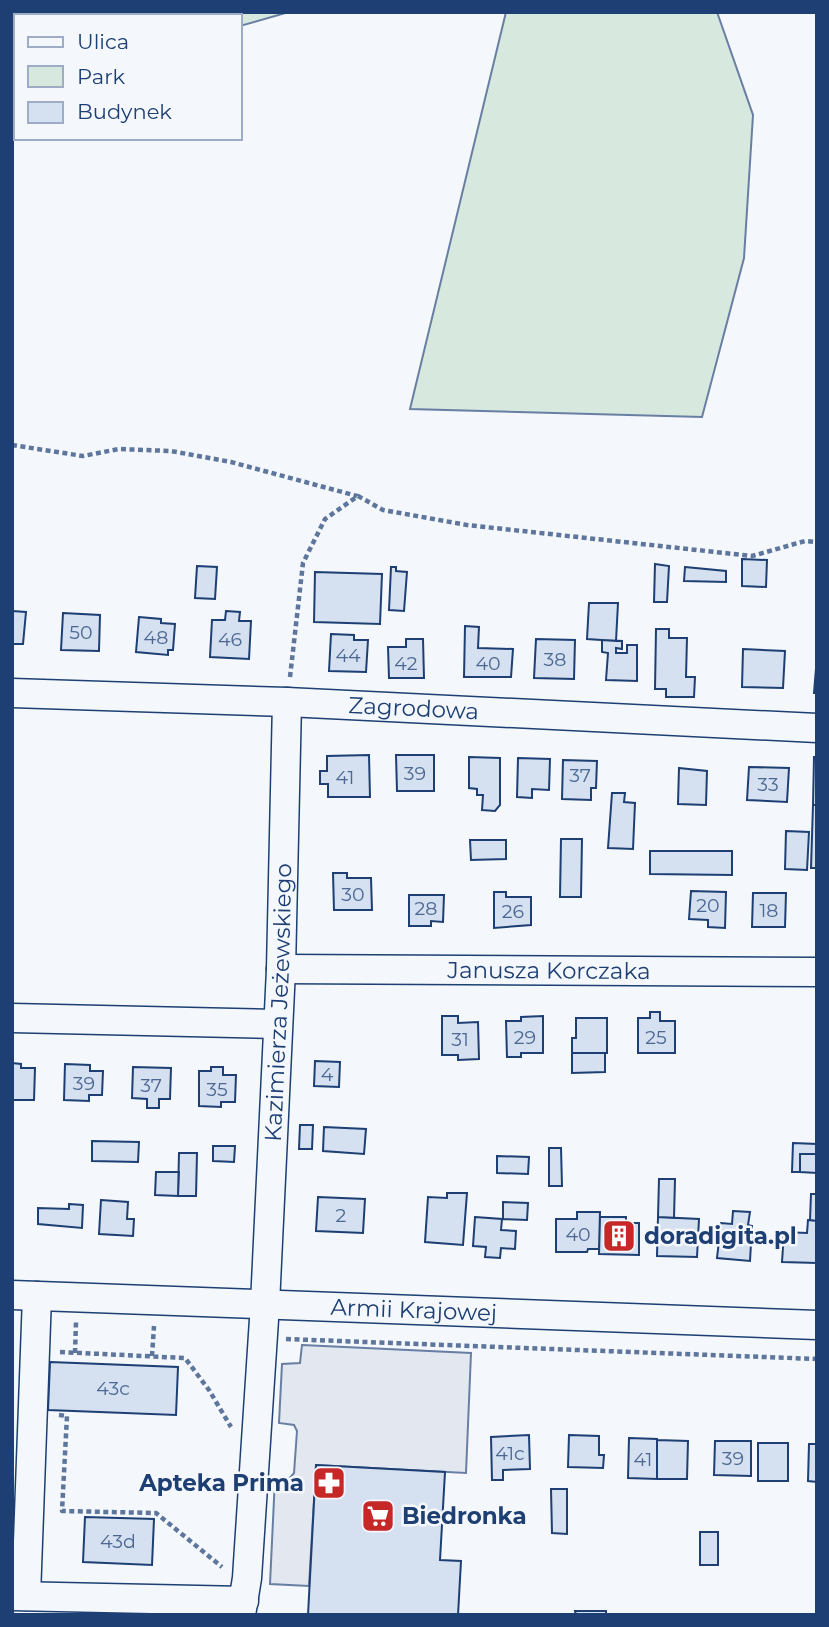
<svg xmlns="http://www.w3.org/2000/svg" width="829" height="1627" viewBox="0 0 829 1627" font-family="Montserrat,sans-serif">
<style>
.green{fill:#d7e8df;stroke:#687fa3;stroke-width:2}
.parking{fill:#e3e8f0;stroke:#687fa3;stroke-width:2}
.building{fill:#d5e0f0;stroke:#1d3f73;stroke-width:2}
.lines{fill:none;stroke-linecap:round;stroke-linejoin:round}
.minor-casing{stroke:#1d3f73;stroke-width:31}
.path{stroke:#5e769c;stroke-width:4.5;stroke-dasharray:5 3.5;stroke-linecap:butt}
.minor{stroke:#f4f7fb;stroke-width:28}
.labels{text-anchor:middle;stroke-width:5;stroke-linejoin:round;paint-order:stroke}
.number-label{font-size:19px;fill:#4b6792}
.street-label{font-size:23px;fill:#1d3f73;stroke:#f4f7fb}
.poi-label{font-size:23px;font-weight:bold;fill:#1d3f73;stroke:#f4f7fb;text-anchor:start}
</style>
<rect width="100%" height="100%" fill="#f4f7fb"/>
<path class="green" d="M 121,12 L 289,12 L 240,26 L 240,16 L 122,16 Z
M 506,12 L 717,12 L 753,115 L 744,258 L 702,417 L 410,409 Z"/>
<path class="parking" d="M 302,1345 L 471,1353 L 466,1473 L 316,1465 L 309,1586 L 270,1584 L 275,1478 L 289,1479 L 294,1473 L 297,1431 L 294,1425 L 279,1423 L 282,1364 L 300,1363 Z"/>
<path class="building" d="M 742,559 L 767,560 L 766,587 L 742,586 Z
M 655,564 L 669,566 L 667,602 L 654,602 Z
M 197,566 L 217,567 L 215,599 L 195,598 Z
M 391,567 L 396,567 L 396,571 L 407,572 L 404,611 L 389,610 Z
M 685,567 L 726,571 L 726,582 L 684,581 Z
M 315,572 L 382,574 L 380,624 L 314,622 Z
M 589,603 L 618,603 L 616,641 L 587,639 Z
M 12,611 L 26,612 L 23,644 L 12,644 Z
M 226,611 L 240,612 L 239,621 L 251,621 L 249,659 L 210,657 L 212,620 L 225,620 Z
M 63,613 L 100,615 L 99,651 L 61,650 Z
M 139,617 L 161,619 L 161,623 L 175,624 L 173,650 L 168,650 L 168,655 L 136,652 Z
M 465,626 L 479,627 L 478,648 L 513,649 L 511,677 L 464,677 Z
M 656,629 L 669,629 L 669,638 L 687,638 L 686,677 L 695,677 L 694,697 L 666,697 L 666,689 L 655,689 Z
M 331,634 L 354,635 L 354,640 L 368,640 L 366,672 L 329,671 Z
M 406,639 L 423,639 L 424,678 L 389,678 L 388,647 L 406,647 Z
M 536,639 L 575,640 L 574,679 L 534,678 Z
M 602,640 L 622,641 L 622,649 L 616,648 L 616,653 L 627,653 L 627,645 L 637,645 L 637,681 L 606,680 L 608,653 L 602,652 Z
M 743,649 L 785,651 L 783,688 L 742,687 Z
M 817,656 L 817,693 L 814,693 Z
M 369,755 L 370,797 L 328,797 L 328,784 L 320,784 L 320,771 L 327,771 L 327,756 Z
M 396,755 L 434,755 L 434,791 L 397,791 Z
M 469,757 L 500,758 L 500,805 L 495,811 L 482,810 L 483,795 L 477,795 L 477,789 L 469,788 Z
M 814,757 L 817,757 L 817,805 L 813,805 Z
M 518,758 L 550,759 L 549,790 L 532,789 L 532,798 L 517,797 Z
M 563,760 L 597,761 L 596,788 L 591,788 L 591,800 L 562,799 Z
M 749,767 L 789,768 L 787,802 L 747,800 Z
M 679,768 L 707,771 L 706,805 L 678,804 Z
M 612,793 L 625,793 L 624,802 L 635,803 L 633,849 L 608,848 Z
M 813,805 L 817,805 L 817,868 L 811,868 Z
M 786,831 L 809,832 L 807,870 L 785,869 Z
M 561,839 L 582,839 L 581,897 L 560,897 Z
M 470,840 L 506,840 L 506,859 L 471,860 Z
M 650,851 L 732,851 L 732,875 L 650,874 Z
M 333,873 L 347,873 L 347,878 L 371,878 L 372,910 L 334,910 Z
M 691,891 L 726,892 L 725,928 L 708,927 L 708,920 L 689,919 Z
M 494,892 L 506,892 L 506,897 L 531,897 L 531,925 L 494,928 Z
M 753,893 L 786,893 L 785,927 L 752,927 Z
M 409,895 L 444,895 L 443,922 L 431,921 L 431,926 L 409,926 Z
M 650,1012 L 660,1012 L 660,1021 L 675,1021 L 675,1053 L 638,1053 L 638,1018 L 650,1018 Z
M 442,1016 L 458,1016 L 458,1023 L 478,1022 L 479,1059 L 458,1060 L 458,1055 L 442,1055 Z
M 543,1016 L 543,1053 L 521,1053 L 521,1057 L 507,1057 L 506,1021 L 521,1021 L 521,1017 Z
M 576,1018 L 607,1018 L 607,1053 L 572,1053 L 572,1038 L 576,1038 Z
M 572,1053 L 605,1053 L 605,1072 L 572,1073 Z
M 315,1061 L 340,1062 L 339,1087 L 314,1086 Z
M 12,1063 L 21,1064 L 21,1068 L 35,1068 L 34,1100 L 12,1100 Z
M 65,1064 L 90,1065 L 90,1071 L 103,1071 L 102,1095 L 89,1095 L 89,1101 L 64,1100 Z
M 133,1067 L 171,1068 L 170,1099 L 159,1099 L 159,1108 L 147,1108 L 147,1099 L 132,1098 Z
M 211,1067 L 223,1067 L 223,1075 L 236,1075 L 235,1102 L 221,1102 L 221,1107 L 199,1106 L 199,1071 L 211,1071 Z
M 300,1125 L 313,1125 L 312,1149 L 299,1149 Z
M 324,1127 L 366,1129 L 364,1154 L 323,1151 Z
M 92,1141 L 139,1142 L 138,1162 L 92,1161 Z
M 793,1143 L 817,1144 L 817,1154 L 800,1154 L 800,1172 L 792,1172 Z
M 213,1146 L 235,1146 L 234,1162 L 213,1161 Z
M 549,1148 L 561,1148 L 562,1186 L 549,1186 Z
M 179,1153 L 197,1153 L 196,1196 L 178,1196 Z
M 800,1154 L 817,1154 L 817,1173 L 800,1172 Z
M 497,1156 L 529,1157 L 528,1174 L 497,1173 Z
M 156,1172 L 179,1172 L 178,1196 L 155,1195 Z
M 659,1179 L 675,1179 L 674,1218 L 658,1217 Z
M 447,1193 L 467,1193 L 463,1245 L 425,1242 L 428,1197 L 447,1198 Z
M 811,1194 L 817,1194 L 817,1221 L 810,1220 Z
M 318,1197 L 365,1199 L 363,1233 L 316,1231 Z
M 101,1200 L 128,1202 L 127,1219 L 134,1219 L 133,1236 L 99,1234 Z
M 503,1202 L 528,1203 L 527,1220 L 503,1219 Z
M 69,1204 L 83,1205 L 82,1228 L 38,1224 L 38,1208 L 69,1209 Z
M 733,1211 L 750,1212 L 748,1225 L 752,1226 L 750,1261 L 717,1258 L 721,1223 L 732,1224 Z
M 577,1212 L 600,1212 L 599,1249 L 588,1249 L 587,1252 L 556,1252 L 556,1219 L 577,1219 Z
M 475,1217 L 502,1219 L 501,1230 L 516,1231 L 515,1249 L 501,1248 L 500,1258 L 485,1257 L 486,1247 L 473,1246 Z
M 600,1217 L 626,1217 L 626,1223 L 639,1223 L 639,1255 L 599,1254 Z
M 658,1217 L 699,1219 L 697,1257 L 657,1256 Z
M 808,1220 L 817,1221 L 817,1263 L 782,1262 L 784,1232 L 807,1233 Z
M 50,1362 L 178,1367 L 176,1415 L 48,1410 Z
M 529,1435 L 530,1469 L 503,1470 L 503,1480 L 492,1480 L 491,1437 Z
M 569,1435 L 599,1436 L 599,1455 L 604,1455 L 603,1468 L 568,1467 Z
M 629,1438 L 657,1439 L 657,1479 L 628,1478 Z
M 657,1440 L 688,1441 L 687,1479 L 657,1479 Z
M 715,1441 L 751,1441 L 751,1476 L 714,1475 Z
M 758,1443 L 788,1443 L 788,1481 L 758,1481 Z
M 809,1444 L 817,1444 L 817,1482 L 808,1481 Z
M 316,1465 L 445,1472 L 440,1560 L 461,1561 L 458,1615 L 308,1615 Z
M 551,1489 L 567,1489 L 567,1534 L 552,1533 Z
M 85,1517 L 154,1519 L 152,1565 L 83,1562 Z
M 700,1532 L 718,1532 L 718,1565 L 700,1565 Z
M 575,1611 L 606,1611 L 606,1615 L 576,1615 Z"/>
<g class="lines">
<defs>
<g id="minor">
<path id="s1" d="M 12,693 L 287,702 L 817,728"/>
<path id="s2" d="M 281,969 L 817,972"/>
<path d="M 12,1018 L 277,1024"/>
<path id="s3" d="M 12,1295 L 817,1325"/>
<path d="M 12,1596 L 244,1601"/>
<path d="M 26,1596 L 37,1296"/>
<path id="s4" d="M 241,1615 L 247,1578 L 265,1304 L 281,969 L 287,702"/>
</g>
</defs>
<use href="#minor" class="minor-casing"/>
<path class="path" d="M 12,445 L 83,456 L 119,449 L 171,451 L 231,462 L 357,496
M 290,677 L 303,563 L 325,519 L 358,496 L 383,510 L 467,525 L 752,556 L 805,541 L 817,542
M 286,1339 L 817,1359
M 60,1352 L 185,1358 L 209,1390 L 231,1427
M 75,1353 L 76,1322
M 152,1356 L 154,1326
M 59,1415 L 67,1416 L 62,1511 L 156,1513 L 222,1567"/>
<use href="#minor" class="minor"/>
</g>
<defs>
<symbol id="building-square" viewBox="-11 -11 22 22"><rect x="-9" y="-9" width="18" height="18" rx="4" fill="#c62828" stroke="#f4f7fb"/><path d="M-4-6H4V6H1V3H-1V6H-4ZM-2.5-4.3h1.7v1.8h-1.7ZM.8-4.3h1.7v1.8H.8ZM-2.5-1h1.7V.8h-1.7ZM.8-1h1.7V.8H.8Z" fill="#fff"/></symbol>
<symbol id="pharmacy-square" viewBox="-11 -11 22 22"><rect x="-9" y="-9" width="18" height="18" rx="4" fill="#c62828" stroke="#f4f7fb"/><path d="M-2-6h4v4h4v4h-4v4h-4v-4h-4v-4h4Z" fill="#fff"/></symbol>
<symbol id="supermarket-square" viewBox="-11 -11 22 22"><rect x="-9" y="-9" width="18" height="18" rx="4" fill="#c62828" stroke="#f4f7fb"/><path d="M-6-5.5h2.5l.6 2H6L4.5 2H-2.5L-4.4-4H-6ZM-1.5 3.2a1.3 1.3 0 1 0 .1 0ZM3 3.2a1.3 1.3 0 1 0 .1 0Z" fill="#fff"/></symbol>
</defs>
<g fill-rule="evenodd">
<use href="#building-square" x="600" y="1217" width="38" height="38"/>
<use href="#pharmacy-square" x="310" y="1464" width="38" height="38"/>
<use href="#supermarket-square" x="359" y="1497" width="38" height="38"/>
</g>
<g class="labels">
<g class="number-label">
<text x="81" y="639">50</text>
<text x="156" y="644">48</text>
<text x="230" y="646">46</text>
<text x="348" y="662">44</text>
<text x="555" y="666">38</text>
<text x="406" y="670">42</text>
<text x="488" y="670">40</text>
<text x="415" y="780">39</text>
<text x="580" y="782">37</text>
<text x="345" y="784">41</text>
<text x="768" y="791">33</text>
<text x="353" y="901">30</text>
<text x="708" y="912">20</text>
<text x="426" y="915">28</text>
<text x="769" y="917">18</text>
<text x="513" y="918">26</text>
<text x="525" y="1044">29</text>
<text x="656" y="1044">25</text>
<text x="460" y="1046">31</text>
<text x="327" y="1081">4</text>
<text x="84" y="1090">39</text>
<text x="151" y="1092">37</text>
<text x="217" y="1096">35</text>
<text x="341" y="1222">2</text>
<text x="578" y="1241">40</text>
<text x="113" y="1395">43c</text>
<text x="510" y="1460">41c</text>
<text x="733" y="1465">39</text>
<text x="643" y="1466">41</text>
<text x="118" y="1548">43d</text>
</g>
<g class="street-label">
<text dy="8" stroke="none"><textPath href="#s1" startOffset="402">Zagrodowa</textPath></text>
<text dy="8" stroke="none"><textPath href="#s2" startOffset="268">Janusza Korczaka</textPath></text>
<text dy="8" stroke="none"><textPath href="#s4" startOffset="614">Kazimierza Jeżewskiego</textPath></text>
<text dy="8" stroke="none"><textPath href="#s3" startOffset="402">Armii Krajowej</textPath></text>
</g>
<g class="poi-label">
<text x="644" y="1244">doradigita.pl</text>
<text x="304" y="1491" text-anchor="end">Apteka Prima</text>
<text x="402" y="1524">Biedronka</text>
</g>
</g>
<rect width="829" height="1627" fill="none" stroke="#1d3f73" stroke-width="28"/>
<rect x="14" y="14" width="228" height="126" fill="#f4f7fb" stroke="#9eadc5" stroke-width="2"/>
<rect x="28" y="37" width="35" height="10" fill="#f4f7fb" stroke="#9eadc5" stroke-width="2"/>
<text x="77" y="49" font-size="21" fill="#1d3f73">Ulica</text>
<rect x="28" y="66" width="35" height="21" fill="#d7e8df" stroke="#9eadc5" stroke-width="2"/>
<text x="77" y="84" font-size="21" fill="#1d3f73">Park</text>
<rect x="28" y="102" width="35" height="21" fill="#d5e0f0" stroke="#9eadc5" stroke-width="2"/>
<text x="77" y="119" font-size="21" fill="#1d3f73">Budynek</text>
</svg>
